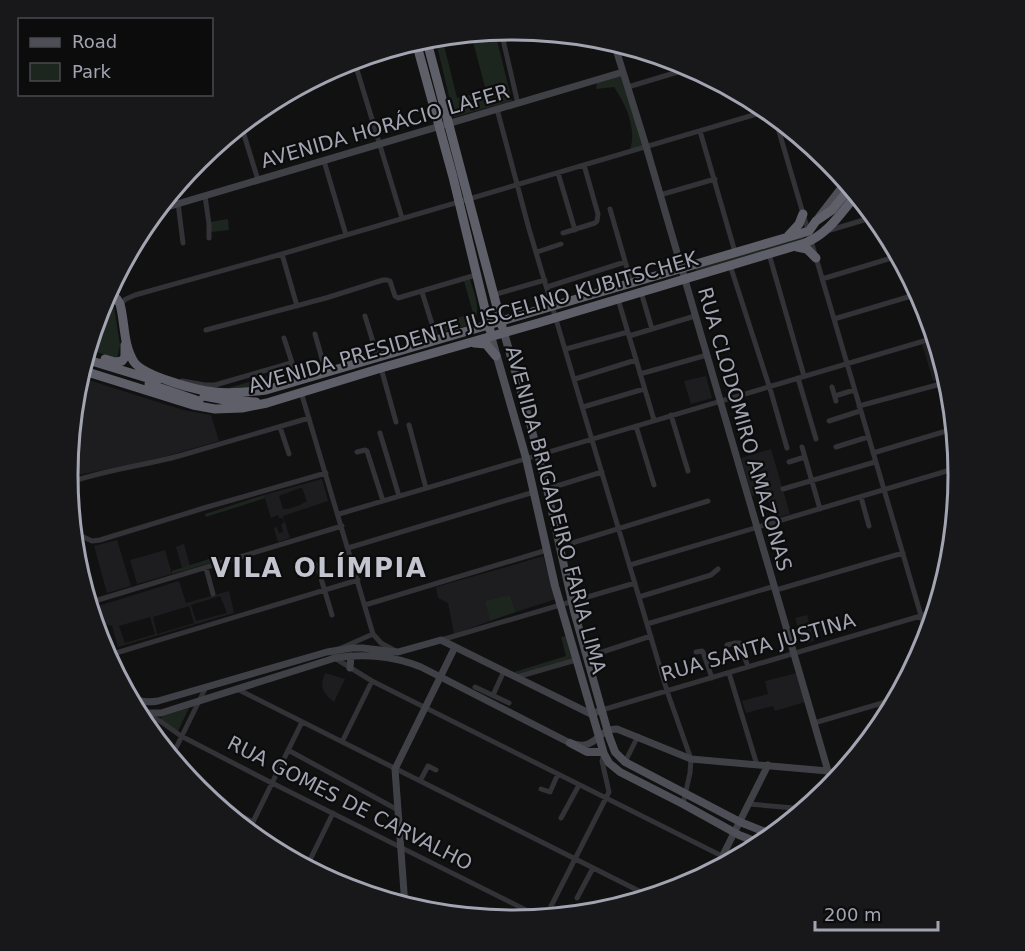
<svg xmlns="http://www.w3.org/2000/svg" width="1025" height="951" viewBox="0 0 1025 951" font-family="'DejaVu Sans',sans-serif">
<style>
.built{fill:#1d1d1f;fill-rule:evenodd}
.green{fill:#1d251f}
.lines{fill:none;stroke-linecap:round;stroke-linejoin:round}
.street{stroke:#323237;stroke-width:5}
.secondary{stroke:#404047;stroke-width:7}
.primary{stroke:#4e4e56;stroke-width:8}
.highway{stroke:#5e5f68;stroke-width:9}
.labels{text-anchor:middle;stroke-width:4.5;stroke-linejoin:round;paint-order:stroke}
.street-label{font-size:20px;fill:#a2a4b2;stroke:#0c0c0d}
.district-label{font-size:26px;font-weight:bold;letter-spacing:1.5px;fill:#c3c4cf;stroke:#0c0c0d}
.rim{fill:none;stroke:#a2a4b2;stroke-width:3}
</style>
<rect width="100%" height="100%" fill="#111112"/>
<path class="built" d="M 935,341 L 946,378 L 933,381 L 922,344 Z
M 706,376 L 712,398 L 691,404 L 684,381 Z
M 79,377 L 183,410 L 211,415 L 219,441 L 150,461 L 67,477 L 76,388 Z
M 771,449 L 790,514 L 774,519 L 766,494 L 752,496 L 741,458 Z
M 322,479 L 328,501 L 283,516 L 290,538 L 278,542 L 264,495 ZM 300,488 L 302,488 L 307,501 L 300,505 L 288,509 L 283,509 L 279,496 ZM 278,515 L 279,518 L 283,518 L 284,523 L 281,524 L 283,532 L 279,533 L 277,527 L 274,528 L 271,518 Z
M 117,540 L 131,586 L 107,593 L 94,546 Z
M 184,544 L 191,569 L 183,571 L 176,547 Z
M 165,550 L 172,574 L 137,584 L 130,560 Z
M 543,556 L 556,599 L 516,612 L 510,595 L 486,602 L 490,621 L 454,634 L 448,603 L 438,598 L 436,587 L 510,566 Z
M 179,581 L 186,603 L 229,591 L 234,613 L 118,647 L 112,626 L 101,623 L 95,607 ZM 220,596 L 227,613 L 196,621 L 191,605 ZM 189,606 L 194,623 L 157,634 L 153,617 ZM 150,617 L 155,634 L 125,643 L 119,626 Z
M 807,615 L 814,641 L 803,644 L 795,618 Z
M 325,673 L 345,679 L 334,702 L 328,697 L 323,690 L 322,682 Z
M 797,673 L 805,702 L 775,711 L 773,706 L 746,713 L 742,701 L 768,694 L 765,681 Z"/>
<path class="green" d="M 495,32 L 512,101 L 454,117 L 435,38 L 442,37 L 457,98 L 486,91 L 471,34 Z
M 622,75 L 644,145 L 630,150 C 637,128 626,105 614,87 L 596,89 L 597,81 Z
M 228,219 L 229,230 L 211,232 L 210,222 Z
M 803,236 L 804,239 L 696,271 L 695,268 Z
M 470,279 C 474,293 482,310 473,324 L 440,333 L 438,324 L 473,313 L 464,281 Z
M 105,297 L 113,300 L 120,345 L 117,359 L 88,349 L 101,305 Z
M 288,370 L 291,373 L 290,377 L 247,388 L 222,390 Z
M 264,495 L 265,498 L 206,517 L 205,514 Z
M 218,556 L 220,560 L 172,574 L 172,571 Z
M 510,595 L 516,612 L 490,621 L 485,601 Z
M 566,636 L 573,659 L 517,676 L 511,673 L 566,656 L 561,637 Z
M 189,708 L 178,731 L 161,721 L 161,718 L 163,716 Z"/>
<g class="lines">
<path class="street" d="M 501,31 L 518,104
M 354,60 L 402,218
M 332,69 L 355,62
M 628,87 L 691,68
M 497,109 L 529,229 L 667,691 L 691,759 L 690,773 L 683,804
M 775,118 L 927,636
M 241,125 L 258,180
M 700,131 L 735,252
M 221,141 L 244,133
M 324,161 L 346,235
M 558,173 L 575,230
M 660,195 L 715,179
M 205,196 L 209,224 L 209,238
M 178,203 L 183,243
M 610,209 L 631,282
M 827,231 L 874,217
M 563,233 L 595,223 L 597,221 L 598,214 L 584,165
M 537,252 L 561,244
M 282,254 L 297,306
M 769,254 L 804,376
M 730,265 L 771,392 L 787,448
M 822,279 L 898,256
M 547,287 L 625,262
M 422,292 L 437,340
M 641,292 L 652,329
M 493,295 L 545,280
M 618,299 L 654,420
M 120,304 L 126,299 L 135,295 L 282,254 L 767,111
M 365,316 L 378,358
M 834,319 L 918,294
M 206,330 L 326,298 L 383,280 L 387,280 L 390,281 L 395,296 L 398,298 L 476,275
M 315,334 L 326,373
M 629,336 L 695,316
M 284,338 L 298,381
M 566,349 L 628,332
M 381,368 L 396,422
M 640,374 L 707,355
M 798,378 L 816,439
M 575,379 L 636,360
M 182,381 L 205,385 L 215,385 L 291,363
M 832,387 L 836,401
M 301,392 L 373,634 L 381,643 L 394,650
M 835,396 L 854,390
M 859,406 L 948,382
M 583,407 L 644,389
M 671,415 L 688,471
M 829,421 L 860,411
M 409,425 L 426,488
M 636,426 L 654,485
M 280,427 L 289,454
M 380,433 L 399,496
M 802,447 L 820,509
M 836,447 L 868,437
M 357,452 L 365,450 L 367,451 L 383,501
M 873,453 L 953,429
M 789,462 L 805,457
M 68,483 C 104,470 142,466 179,456 L 309,418
M 547,489 L 602,472
M 783,489 L 875,462
M 861,497 L 869,526
M 339,514 L 934,338
M 954,519 L 952,514 L 954,511
M 73,532 L 92,541 L 100,540 L 204,508 L 326,473
M 559,547 L 708,501
M 348,548 L 534,492
M 317,565 L 332,615
M 630,565 L 957,468
M 206,568 L 213,594
M 776,590 L 903,553
M 639,597 L 711,575 L 718,569
M 88,603 L 342,526
M 365,605 L 547,550
M 647,624 L 775,586
M 441,640 L 635,583
M 727,645 L 735,643 L 740,643 L 748,667
M 339,649 L 373,634
M 696,652 L 702,651 L 703,652 L 712,678
M 106,656 L 358,580
M 333,657 L 372,681 L 732,861
M 587,657 L 651,636
M 729,673 L 757,765
M 517,677 L 576,660
M 475,687 L 509,703
M 237,689 L 651,897
M 493,695 L 504,671
M 884,702 L 888,714
M 602,710 L 934,612
M 144,713 L 160,721 L 181,736 L 264,779 L 542,918
M 814,723 L 896,699
M 342,742 L 372,681
M 288,750 L 398,810
M 171,758 L 206,687
M 625,762 L 638,736
M 420,781 L 428,766 L 436,770
M 541,789 L 550,792 L 558,774
M 827,791 L 828,771 L 843,772
M 218,804 L 253,822
M 749,804 L 805,809
M 561,818 L 579,785
M 248,832 L 302,722
M 306,868 L 333,813
M 577,898 L 593,868
M 568,909 L 577,915
M 545,918 L 609,792 L 602,761 L 604,754"/>
<path class="secondary" d="M 507,31 C 516,42 529,36 542,33
M 157,210 L 623,72
M 350,668 L 351,656
M 128,696 C 138,702 147,703 158,701 L 327,652 L 352,648 L 362,648 L 398,652 L 441,640 L 591,714 L 602,710
M 133,707 L 144,713 L 161,713 L 335,658 C 363,653 394,656 421,667 L 570,743 C 575,744 580,746 585,745 C 599,742 600,729 617,729 L 691,759 L 828,771 L 646,146 L 614,43
M 716,869 L 768,765
M 405,906 L 395,769 L 455,647"/>
<path class="primary" d="M 819,217 L 846,182
M 504,333 L 530,423 L 547,489 L 574,611 L 609,736 L 615,752 L 625,762 L 740,822 L 773,835
M 491,336 L 526,458 L 555,586 L 604,754 L 609,763 L 620,772 L 683,804 L 739,835 L 762,844
M 570,743 L 587,752 L 603,752"/>
<path class="highway" d="M 426,38 L 502,326
M 416,42 L 453,177 L 490,330
M 788,236 L 799,224 L 803,214
M 797,247 L 807,249 L 816,258
M 108,292 L 117,299 L 120,304 C 125,322 123,345 134,362 C 144,376 198,391 215,392 C 232,394 249,392 266,390 L 809,231 L 816,221 L 832,210 L 850,188
M 474,343 L 486,344 L 496,356
M 85,359 L 157,381
M 105,359 L 115,362 L 122,361 L 125,357 L 125,345
M 81,370 L 193,405 L 215,409 L 242,408 L 267,403 L 381,368 L 538,323 L 805,243 C 828,234 841,213 856,195
M 149,384 L 199,401
M 204,396 L 225,400 L 256,402"/>
</g>
<g class="labels">
<g class="street-label">
<text transform="translate(385 126) rotate(-16)" y="7">AVENIDA HORÁCIO LAFER</text>
<text transform="translate(473 322) rotate(-16)" y="7">AVENIDA PRESIDENTE JUSCELINO KUBITSCHEK</text>
<text transform="translate(745 429) rotate(74)" y="7">RUA CLODOMIRO AMAZONAS</text>
<text transform="translate(556 510) rotate(75)" y="7">AVENIDA BRIGADEIRO FARIA LIMA</text>
<text transform="translate(758 647) rotate(-16)" y="7">RUA SANTA JUSTINA</text>
<text transform="translate(350 803) rotate(27)" y="7">RUA GOMES DE CARVALHO</text>
</g>
<g class="district-label">
<text x="319" y="577">VILA OLÍMPIA</text>
</g>
</g>
<path d="M0 0H1025V951H0ZM78 475a435 435 0 1 1 870 0a435 435 0 1 1-870 0Z" fill="#18181a" fill-rule="evenodd"/>
<path class="rim" d="M78 475a435 435 0 1 1 870 0a435 435 0 1 1-870 0Z"/>
<rect x="18" y="18" width="195" height="78" fill="#0c0c0d" stroke="#48494f" stroke-width="1.5"/>
<rect x="30" y="38" width="30" height="9" fill="#4e4e56" stroke="#48494f" stroke-width="1.5"/>
<text x="72" y="48" font-size="18" fill="#a2a4b2">Road</text>
<rect x="30" y="63" width="30" height="18" fill="#1d251f" stroke="#48494f" stroke-width="1.5"/>
<text x="72" y="78" font-size="18" fill="#a2a4b2">Park</text>
<path d="M815 921v9h123v-9" fill="none" stroke="#a2a4b2" stroke-width="3"/>
<text x="824" y="921" font-size="18" fill="#a2a4b2" stroke="#0c0c0d" stroke-width="4.5" paint-order="stroke">200 m</text>
</svg>
